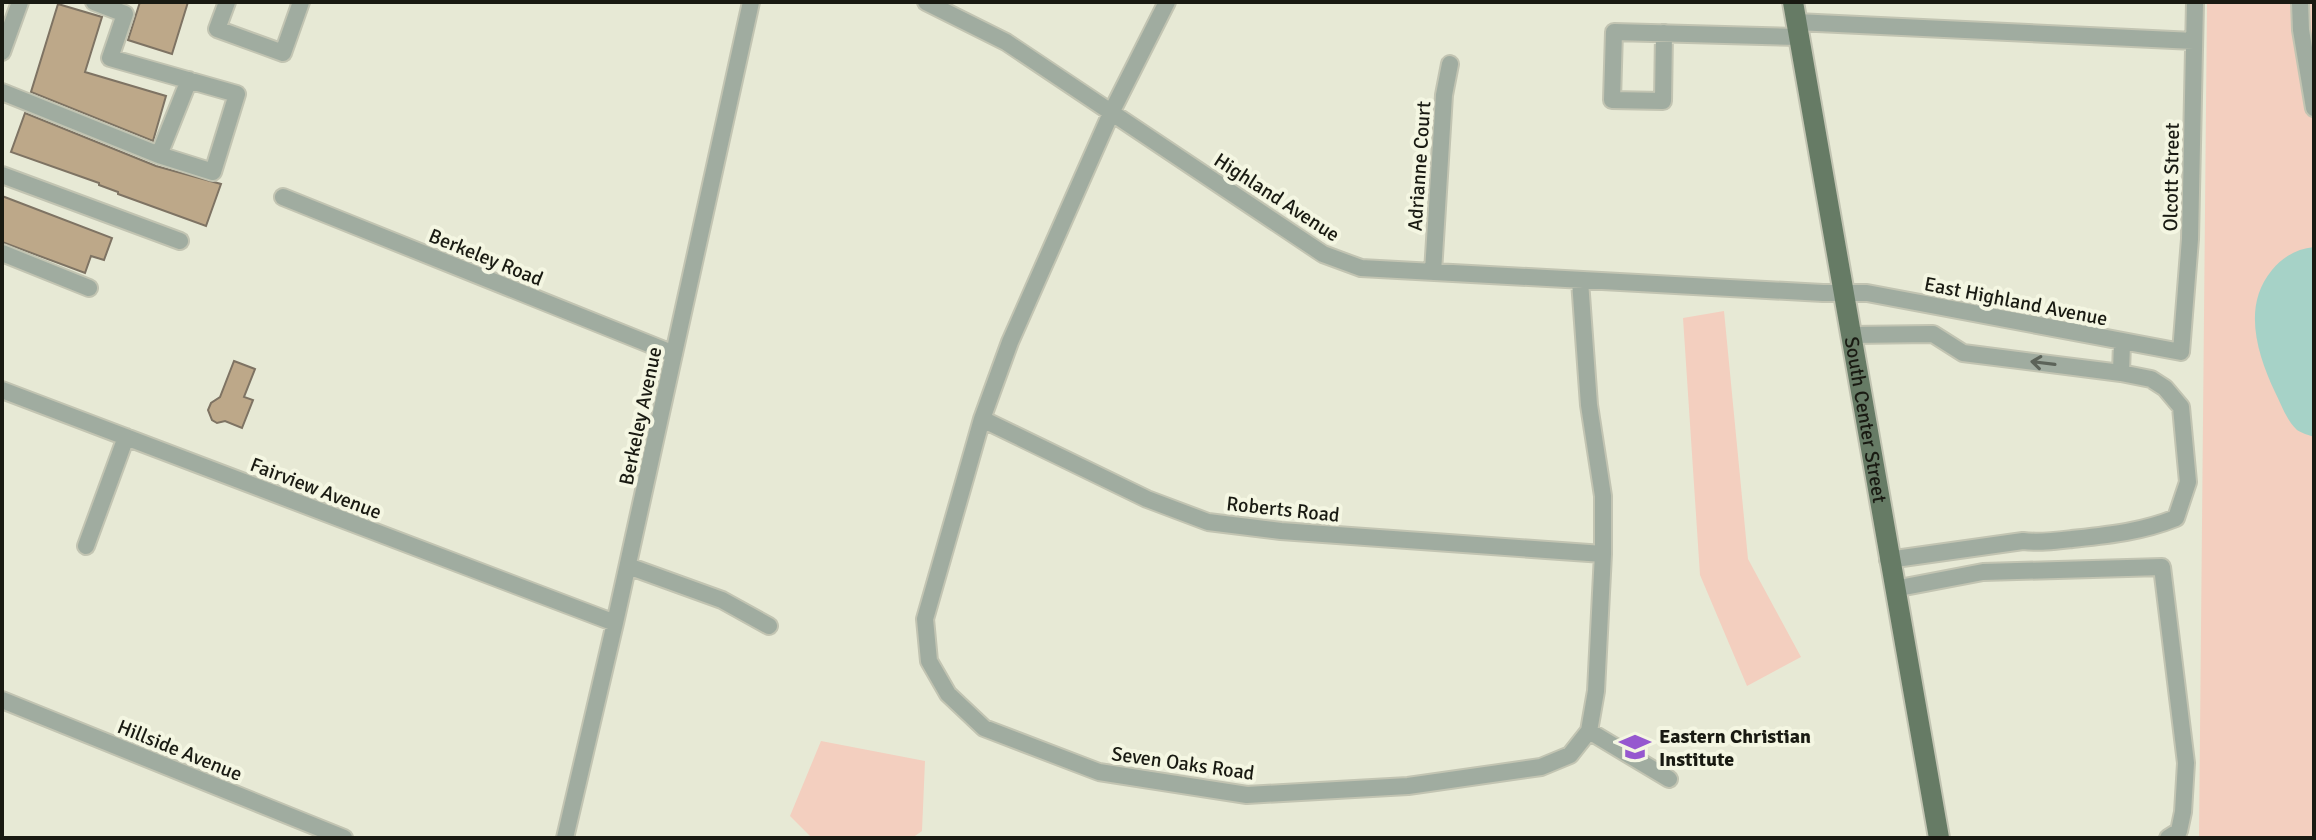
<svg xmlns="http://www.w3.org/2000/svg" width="2316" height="840" viewBox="0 0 2316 840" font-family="Signika,sans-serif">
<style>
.green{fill:#f3cfbf}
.water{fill:#a6d2c7}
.building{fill:#bda889;stroke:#7e7363;stroke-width:2}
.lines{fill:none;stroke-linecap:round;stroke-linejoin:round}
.minor-casing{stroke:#c2c4b2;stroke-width:20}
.major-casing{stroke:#c2c4b2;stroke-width:24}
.minor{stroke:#a0aca0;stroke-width:16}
.major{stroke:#667b65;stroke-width:20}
.oneway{stroke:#5c6359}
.labels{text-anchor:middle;stroke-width:8;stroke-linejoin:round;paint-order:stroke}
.street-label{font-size:20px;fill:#191a12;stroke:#f4f6e2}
.poi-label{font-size:20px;font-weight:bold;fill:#191a12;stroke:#f4f6e2;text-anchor:start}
</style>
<rect width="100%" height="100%" fill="#e7e9d5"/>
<path class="green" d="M 2207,2 L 2314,2 L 2314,838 L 2199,838 Z
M 1724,311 L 1748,559 L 1801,657 L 1747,686 L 1700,575 L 1683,318 Z
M 821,741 L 925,761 L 922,831 L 912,838 L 812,838 L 790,816 Z"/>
<path class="water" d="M 2314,247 L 2314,437 C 2309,435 2301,433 2297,430 C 2287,421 2281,404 2275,392 C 2257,353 2242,306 2272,270 C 2283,257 2296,249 2314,247 Z"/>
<path class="building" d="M 140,2 L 188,2 L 172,54 L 128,40 Z
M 58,4 L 102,17 L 85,72 L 166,96 L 153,141 L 31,92 Z
M 25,113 L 156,166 L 221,184 L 206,226 L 118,194 L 118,192 L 99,185 L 99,183 L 11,152 Z
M 2,196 L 112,238 L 104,260 L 91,256 L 85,273 L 2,242 Z
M 234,361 L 255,369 L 244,397 L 253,400 L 242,428 L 225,421 L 217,423 L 212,420 L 208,410 L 211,403 L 220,397 Z"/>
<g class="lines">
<defs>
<path id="minor" d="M 94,2 L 125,14 L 110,58 L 237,94 L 213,172 L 159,155 L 189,80
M 227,2 L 217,29 L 283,53 L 301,2
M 926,2 L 1006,42 L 1323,254 L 1361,268 L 1823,293 L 1867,293 L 2181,352 L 2190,239 L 2195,2
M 1167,2 L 1112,111 L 1010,342 L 982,419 L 925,619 L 929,661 L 948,694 L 984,728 L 1099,772 L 1247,795 L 1408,786 L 1541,767 L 1570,755 L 1589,731 L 1596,691 L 1603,554 L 1603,496 L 1589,405 L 1580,281
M 2300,2 L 2301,30 L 2314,108
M 1796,22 L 2194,41
M 1664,33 L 1663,101 L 1612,100 L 1614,32 L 1799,37
M 2,52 L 20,2
M 2,92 L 159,155
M 2,175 L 180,241
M 283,197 L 674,354
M 2,253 L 89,288
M 1433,272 L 1444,95 L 1450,64
M 1850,335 L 1933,334 L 1963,353 L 2121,373
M 2,390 L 615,623
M 982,419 L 1147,499 L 1208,522 L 1281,531 L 1603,554
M 86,546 L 126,437
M 1888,560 L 2023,541 C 2040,543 2055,541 2072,539 C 2109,535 2141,532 2176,518 L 2188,482 L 2181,407 L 2165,388 L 2151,379 L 2121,373 L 2122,342
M 628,566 L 722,600 L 769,626
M 1894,589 L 1983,572 L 2162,567 L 2186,763 L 2183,812 L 2179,831 L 2168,838
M 2,700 L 344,838
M 1589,731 L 1669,779
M 565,838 L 615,623 L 751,2"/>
<g id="major">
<path id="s1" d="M 1793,2 L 1939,838"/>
</g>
</defs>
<use href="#minor" class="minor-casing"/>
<use href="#major" class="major-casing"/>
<use href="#minor" class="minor"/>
<use href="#major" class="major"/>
</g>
<defs><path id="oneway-shaft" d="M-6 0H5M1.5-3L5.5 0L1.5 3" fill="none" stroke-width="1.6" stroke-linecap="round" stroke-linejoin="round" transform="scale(2)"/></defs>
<use class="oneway" href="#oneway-shaft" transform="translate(2043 363) rotate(-173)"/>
<defs>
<symbol id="school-bare" viewBox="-9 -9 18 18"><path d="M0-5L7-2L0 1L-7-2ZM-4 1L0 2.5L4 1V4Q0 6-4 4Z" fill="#9658cf" stroke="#f4f6e2" stroke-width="2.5" paint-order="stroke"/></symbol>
</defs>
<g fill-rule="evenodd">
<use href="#school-bare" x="1613" y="725" width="44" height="44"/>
</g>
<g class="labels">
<g class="street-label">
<text transform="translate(1419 166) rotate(-86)" y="7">Adrianne Court</text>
<text transform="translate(2171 177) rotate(-89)" y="7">Olcott Street</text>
<text transform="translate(1277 197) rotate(33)" y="7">Highland Avenue</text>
<text transform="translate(486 257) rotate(22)" y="7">Berkeley Road</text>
<text transform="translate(2016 301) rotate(11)" y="7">East Highland Avenue</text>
<text transform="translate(640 416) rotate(-78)" y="7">Berkeley Avenue</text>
<text dy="7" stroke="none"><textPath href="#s1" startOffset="424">South Center Street</textPath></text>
<text transform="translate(316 488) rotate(21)" y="7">Fairview Avenue</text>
<text transform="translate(1283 509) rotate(6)" y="7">Roberts Road</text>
<text transform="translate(180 750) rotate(22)" y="7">Hillside Avenue</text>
<text transform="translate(1183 763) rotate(8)" y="7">Seven Oaks Road</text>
</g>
<g class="poi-label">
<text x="1659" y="743">Eastern Christian<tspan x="1659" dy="23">Institute</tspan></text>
</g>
</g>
<rect width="2316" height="840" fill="none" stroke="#191a12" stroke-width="8"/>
</svg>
